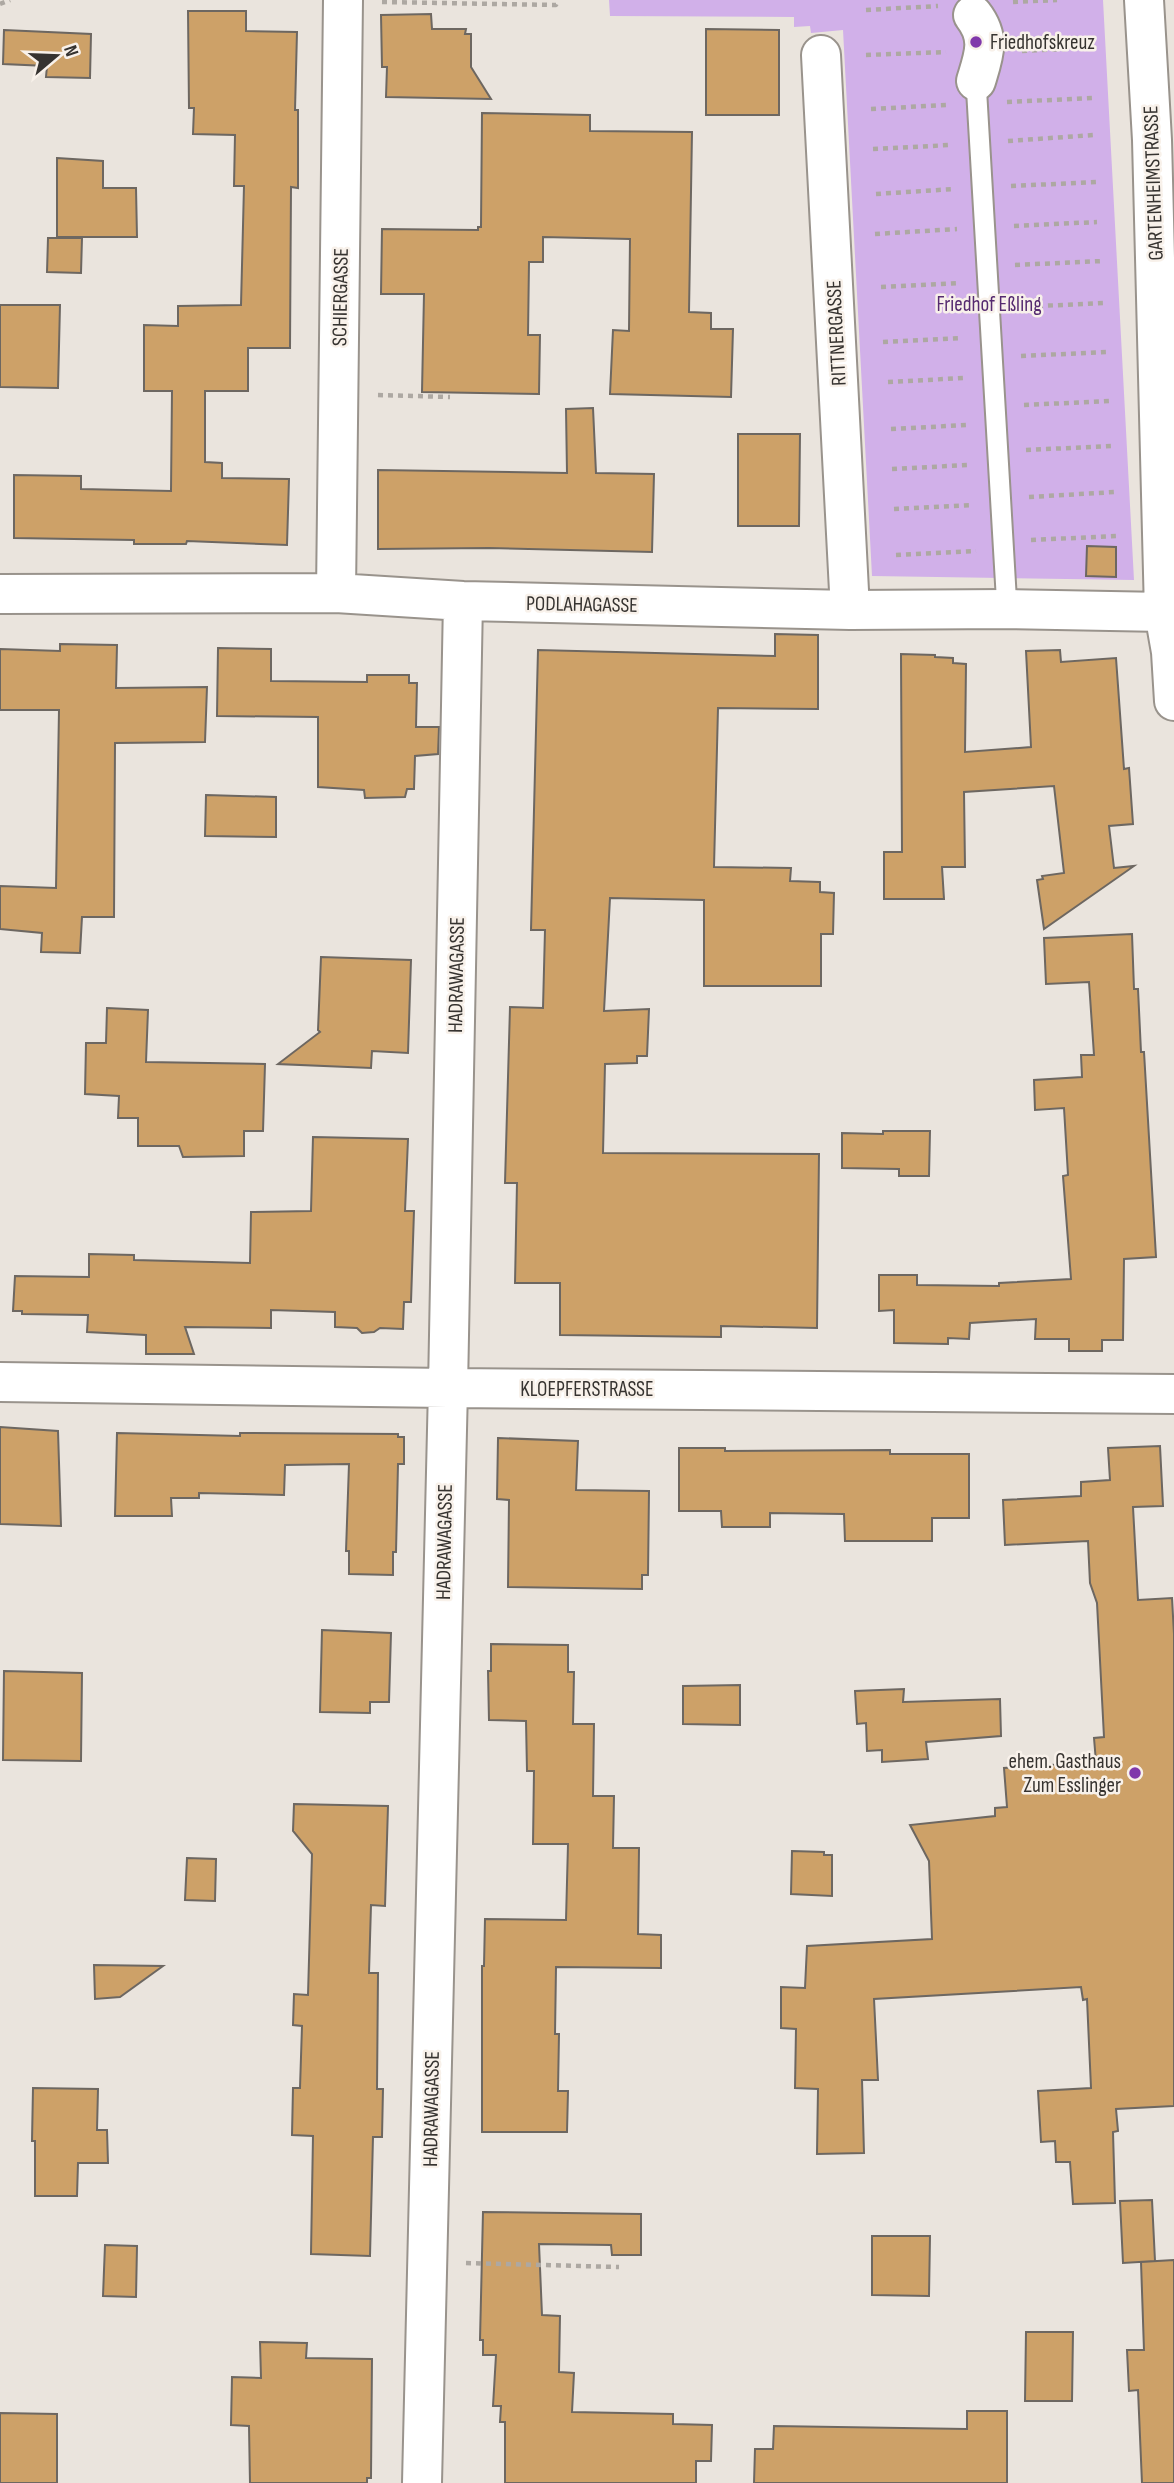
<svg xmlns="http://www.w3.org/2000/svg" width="1174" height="2483" viewBox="0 0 1174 2483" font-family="'Sofia Sans Condensed',sans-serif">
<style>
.green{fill:#d1b0e9}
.building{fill:#cda168;stroke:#6d6761;stroke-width:2}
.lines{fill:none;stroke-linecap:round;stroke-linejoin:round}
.lane-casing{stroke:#99938c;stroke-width:23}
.street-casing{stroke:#99938c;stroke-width:42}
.path{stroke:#ada8a2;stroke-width:4.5;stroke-dasharray:5 5;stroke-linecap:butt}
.lane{stroke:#fff;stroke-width:19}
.street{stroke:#fff;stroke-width:38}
.poi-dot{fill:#8038ab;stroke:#f8f1ea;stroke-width:2.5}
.labels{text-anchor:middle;stroke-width:5;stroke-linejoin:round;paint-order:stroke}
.poi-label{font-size:21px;fill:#363330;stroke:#f8f1ea;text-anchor:start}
.street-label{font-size:21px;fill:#363330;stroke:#f8f1ea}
.park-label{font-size:21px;fill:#552a70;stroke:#f8f1ea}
</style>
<rect width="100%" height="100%" fill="#eae4dd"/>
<path class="green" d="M 609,0 L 1103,0 L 1134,580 L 872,576 L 843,30 L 811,33 L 810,26 L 794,27 L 794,17 L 610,16 Z"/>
<path class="building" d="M 188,11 L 246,11 L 246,31 L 297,32 L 295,110 L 298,110 L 298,188 L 291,187 L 290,348 L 248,348 L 248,391 L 205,391 L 205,462 L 222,463 L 222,478 L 289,479 L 287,545 L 187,541 L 186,544 L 134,544 L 134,540 L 14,538 L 14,475 L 81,476 L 81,489 L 171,491 L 172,391 L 144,391 L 144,325 L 178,326 L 178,306 L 241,305 L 244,186 L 234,186 L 235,135 L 193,134 L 194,108 L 189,108 Z
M 431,14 L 432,29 L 466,29 L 465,34 L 471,34 L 471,67 L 491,99 L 386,97 L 387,67 L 382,67 L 381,15 Z
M 706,29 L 779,30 L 779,115 L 706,115 Z
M 4,30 L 91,34 L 90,78 L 46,77 L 47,66 L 3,64 Z
M 482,113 L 590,115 L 590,131 L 692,132 L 689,312 L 711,313 L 711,329 L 733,329 L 731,397 L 610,394 L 613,330 L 629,331 L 630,239 L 543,237 L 543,262 L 529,262 L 528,335 L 540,335 L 539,394 L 422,392 L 424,294 L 381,294 L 382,229 L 478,230 L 478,227 L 481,227 Z
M 57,158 L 103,161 L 103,188 L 136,188 L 137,237 L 57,237 Z
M 48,238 L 82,238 L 81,273 L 47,272 Z
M 0,305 L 60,305 L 58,388 L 0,387 Z
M 593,408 L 596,473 L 654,474 L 652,552 L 489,548 L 378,549 L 378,470 L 567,473 L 566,409 Z
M 738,434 L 800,434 L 799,526 L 738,526 Z
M 1087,546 L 1116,547 L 1116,577 L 1086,576 Z
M 775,634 L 818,635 L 818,709 L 718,708 L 714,867 L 791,868 L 790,881 L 820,882 L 820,892 L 834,893 L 833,934 L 821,934 L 821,986 L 704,986 L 704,900 L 610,898 L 604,1011 L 649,1009 L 647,1056 L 637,1056 L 637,1063 L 605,1064 L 603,1153 L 819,1154 L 817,1328 L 721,1326 L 721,1337 L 560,1335 L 560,1283 L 515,1283 L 517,1183 L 505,1183 L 510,1007 L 543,1008 L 545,930 L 531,930 L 538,650 L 775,656 Z
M 60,644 L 117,645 L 116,688 L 207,687 L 205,742 L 115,743 L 114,917 L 82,917 L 80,953 L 41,952 L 42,933 L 0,929 L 0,886 L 56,888 L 59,710 L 0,710 L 0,649 L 60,651 Z
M 218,648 L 271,649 L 271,681 L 367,682 L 367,675 L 409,675 L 409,683 L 417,683 L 416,727 L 439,727 L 438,754 L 415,756 L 414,789 L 407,789 L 405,797 L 365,798 L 364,790 L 318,787 L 318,717 L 217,716 Z
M 1060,650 L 1061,662 L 1116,658 L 1124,769 L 1129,768 L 1133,824 L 1109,826 L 1114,868 L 1134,866 L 1044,929 L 1037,880 L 1043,879 L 1042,876 L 1064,873 L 1054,786 L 964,792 L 965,867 L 942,867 L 944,899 L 884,899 L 884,852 L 902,852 L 901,654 L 935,655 L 935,657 L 953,658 L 953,663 L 966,664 L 965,752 L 1031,747 L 1026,651 Z
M 206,795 L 276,797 L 276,837 L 205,836 Z
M 1132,934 L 1134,989 L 1138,989 L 1141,1052 L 1144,1052 L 1156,1257 L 1124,1259 L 1123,1340 L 1102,1340 L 1102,1351 L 1069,1351 L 1069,1339 L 1035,1339 L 1036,1319 L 970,1323 L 969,1339 L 948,1338 L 948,1344 L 894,1343 L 894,1310 L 879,1311 L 879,1275 L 917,1275 L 917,1285 L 999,1286 L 999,1283 L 1071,1279 L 1063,1176 L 1068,1175 L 1064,1108 L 1035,1110 L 1034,1080 L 1082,1077 L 1081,1055 L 1094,1055 L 1089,982 L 1046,984 L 1044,938 Z
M 321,957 L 411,960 L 408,1053 L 372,1051 L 371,1068 L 278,1064 L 320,1032 L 318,1030 Z
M 107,1008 L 148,1010 L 146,1062 L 265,1064 L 263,1131 L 244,1131 L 244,1156 L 183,1157 L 179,1146 L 138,1146 L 138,1118 L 118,1118 L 119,1096 L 85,1094 L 86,1043 L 106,1043 Z
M 883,1131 L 930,1131 L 929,1176 L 899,1176 L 899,1169 L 842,1168 L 842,1133 L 883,1134 Z
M 313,1137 L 408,1139 L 405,1211 L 414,1211 L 411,1302 L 404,1302 L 403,1329 L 380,1328 L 374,1332 L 362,1333 L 357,1328 L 335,1327 L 335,1312 L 271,1310 L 271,1328 L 185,1327 L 194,1354 L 146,1354 L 146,1335 L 87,1332 L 88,1315 L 22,1314 L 22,1311 L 13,1311 L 15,1276 L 89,1277 L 89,1254 L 134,1255 L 134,1260 L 250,1263 L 251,1212 L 311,1211 Z
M 0,1427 L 58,1431 L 61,1526 L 0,1524 Z
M 117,1433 L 240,1436 L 240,1433 L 398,1434 L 398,1437 L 404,1437 L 404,1464 L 398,1464 L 396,1552 L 393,1552 L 393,1575 L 349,1574 L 349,1551 L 346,1551 L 349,1464 L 285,1465 L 284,1495 L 199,1493 L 199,1498 L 171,1498 L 172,1516 L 115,1516 Z
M 498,1438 L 578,1441 L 576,1490 L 649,1491 L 648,1575 L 642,1575 L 642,1589 L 508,1587 L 509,1500 L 497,1499 Z
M 1160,1446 L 1163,1506 L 1133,1507 L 1138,1600 L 1172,1598 L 1174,1634 L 1174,2106 L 1116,2109 L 1118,2131 L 1113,2132 L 1115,2203 L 1073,2204 L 1070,2162 L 1056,2162 L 1055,2141 L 1041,2142 L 1038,2091 L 1091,2088 L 1087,1999 L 1083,2000 L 1081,1987 L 874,1999 L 878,2080 L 862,2080 L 864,2153 L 817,2154 L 818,2089 L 795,2088 L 796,2029 L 781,2028 L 781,1987 L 805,1988 L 807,1946 L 932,1939 L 929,1861 L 910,1825 L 995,1816 L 995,1808 L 1007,1807 L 1004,1768 L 1096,1762 L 1094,1738 L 1104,1737 L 1097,1603 L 1090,1583 L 1088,1541 L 1005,1545 L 1003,1500 L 1081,1496 L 1081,1482 L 1110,1480 L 1108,1448 Z
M 679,1448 L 725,1448 L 725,1451 L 890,1450 L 890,1454 L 969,1454 L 969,1518 L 932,1518 L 932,1541 L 845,1541 L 844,1514 L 770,1513 L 770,1527 L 722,1527 L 721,1511 L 679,1511 Z
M 322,1630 L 391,1633 L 389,1702 L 370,1702 L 370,1713 L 320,1712 Z
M 491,1644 L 568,1645 L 568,1672 L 574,1672 L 573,1724 L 594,1724 L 593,1796 L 614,1796 L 613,1848 L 639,1848 L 638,1934 L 661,1935 L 661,1968 L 556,1967 L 555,2034 L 559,2034 L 558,2091 L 568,2091 L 567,2132 L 482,2132 L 482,1966 L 484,1966 L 485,1919 L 566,1920 L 568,1844 L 533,1844 L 534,1771 L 527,1771 L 526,1721 L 489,1720 L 488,1671 L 491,1671 Z
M 4,1671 L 82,1673 L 81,1761 L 3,1760 Z
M 740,1685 L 740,1725 L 683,1724 L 683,1686 Z
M 904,1689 L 903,1702 L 1000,1699 L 1001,1736 L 926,1742 L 928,1759 L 882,1762 L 882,1750 L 867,1751 L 866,1723 L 857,1724 L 855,1691 Z
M 294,1804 L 388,1806 L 385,1906 L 371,1905 L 369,1973 L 378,1973 L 377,2089 L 383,2089 L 382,2137 L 373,2137 L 370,2256 L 311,2254 L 313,2136 L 292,2135 L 293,2088 L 300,2088 L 302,2026 L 293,2025 L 294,1994 L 308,1995 L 312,1854 L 293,1831 Z
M 792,1851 L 824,1852 L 824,1855 L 832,1855 L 832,1896 L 791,1894 Z
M 187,1858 L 216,1859 L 215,1901 L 185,1900 Z
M 94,1965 L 163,1966 L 120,1997 L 95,1999 Z
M 33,2088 L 98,2089 L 97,2130 L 107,2130 L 108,2163 L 78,2163 L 77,2196 L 35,2196 L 35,2141 L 32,2141 Z
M 1152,2200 L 1155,2261 L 1123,2263 L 1120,2201 Z
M 483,2212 L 641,2214 L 641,2255 L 612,2255 L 611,2245 L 539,2244 L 542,2315 L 560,2316 L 559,2372 L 574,2373 L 572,2412 L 673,2414 L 673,2424 L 712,2425 L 711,2461 L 696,2461 L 696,2483 L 505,2483 L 505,2422 L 500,2422 L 501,2406 L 493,2406 L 496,2355 L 483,2355 L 483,2340 L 480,2340 Z
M 872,2236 L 930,2236 L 929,2296 L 872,2295 Z
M 105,2245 L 137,2246 L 136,2297 L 103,2296 Z
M 1174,2260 L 1174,2483 L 1142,2483 L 1138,2390 L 1129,2391 L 1127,2350 L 1144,2350 L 1141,2262 Z
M 1026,2332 L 1073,2332 L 1072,2401 L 1025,2401 Z
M 260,2342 L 307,2343 L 306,2358 L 372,2359 L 371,2478 L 367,2478 L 367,2483 L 250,2483 L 249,2426 L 231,2425 L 232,2377 L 261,2378 Z
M 967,2411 L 1007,2411 L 1007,2483 L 754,2483 L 755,2449 L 773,2449 L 774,2426 L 967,2429 Z
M 0,2413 L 57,2414 L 57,2483 L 0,2483 Z"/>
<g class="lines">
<defs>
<path id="lane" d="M 974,75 L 976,81 L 1007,609"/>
<path id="street" d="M 1144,0 L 1152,140 L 1164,612 L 1171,652 L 1174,701
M 973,15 C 991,38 984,55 976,81
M 821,55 L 850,610
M 336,593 L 343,0
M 0,594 L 336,593 L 463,601 L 850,610 L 1007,609 L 1164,612
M 0,1382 L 448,1388 L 1174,1394
M 422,2483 L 448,1388 L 463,601"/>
</defs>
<use href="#lane" class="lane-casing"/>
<use href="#street" class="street-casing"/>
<path class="path" d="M 382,2 L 556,5 L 558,0
M 1013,2 L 1057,0
M 0,4 L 10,0
M 866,10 L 938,6
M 1022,51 L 1087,48
M 866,55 L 946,52
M 1007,102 L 1093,98
M 871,109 L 946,105
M 1008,141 L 1094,135
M 873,149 L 950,145
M 1011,186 L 1098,182
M 876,194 L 954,189
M 1014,226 L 1097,222
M 875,234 L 957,229
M 1015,265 L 1103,261
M 881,287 L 960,283
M 1018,307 L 1104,303
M 883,342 L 962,338
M 1021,356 L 1107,352
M 888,382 L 964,378
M 378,395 L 450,397
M 1024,405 L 1111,401
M 891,429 L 967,425
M 1026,450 L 1113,446
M 892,469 L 968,465
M 1029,497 L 1115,492
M 894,509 L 973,505
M 1031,540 L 1117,536
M 896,555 L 976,551
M 466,2263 L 619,2267"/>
<use href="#lane" class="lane"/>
<use href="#street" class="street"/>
</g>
<g class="poi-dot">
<circle cx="976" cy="42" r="7"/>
<circle cx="1135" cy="1773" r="7"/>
</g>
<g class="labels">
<g class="poi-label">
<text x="990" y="49">Friedhofskreuz</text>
<text x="1121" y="1768" text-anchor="end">ehem. Gasthaus<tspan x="1121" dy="24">Zum Esslinger</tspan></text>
</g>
<g class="street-label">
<text transform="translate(1153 183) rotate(-92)" y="7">GARTENHEIMSTRASSE</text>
<text transform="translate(340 297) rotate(-89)" y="7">SCHIERGASSE</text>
<text transform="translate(836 333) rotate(-93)" y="7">RITTNERGASSE</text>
<text transform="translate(582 604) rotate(1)" y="7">PODLAHAGASSE</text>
<text transform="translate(456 975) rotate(-89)" y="7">HADRAWAGASSE</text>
<text x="587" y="1396">KLOEPFERSTRASSE</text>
<text transform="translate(444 1542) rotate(-89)" y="7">HADRAWAGASSE</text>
<text transform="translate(431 2109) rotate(-89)" y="7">HADRAWAGASSE</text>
</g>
<g class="park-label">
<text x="989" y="311">Friedhof Eßling</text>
</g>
</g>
<g transform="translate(56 56) rotate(71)" stroke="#f8f1ea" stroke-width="5" paint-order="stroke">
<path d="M0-5L12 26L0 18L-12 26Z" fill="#363330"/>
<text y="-10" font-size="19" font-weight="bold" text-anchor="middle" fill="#363330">N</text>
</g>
</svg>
